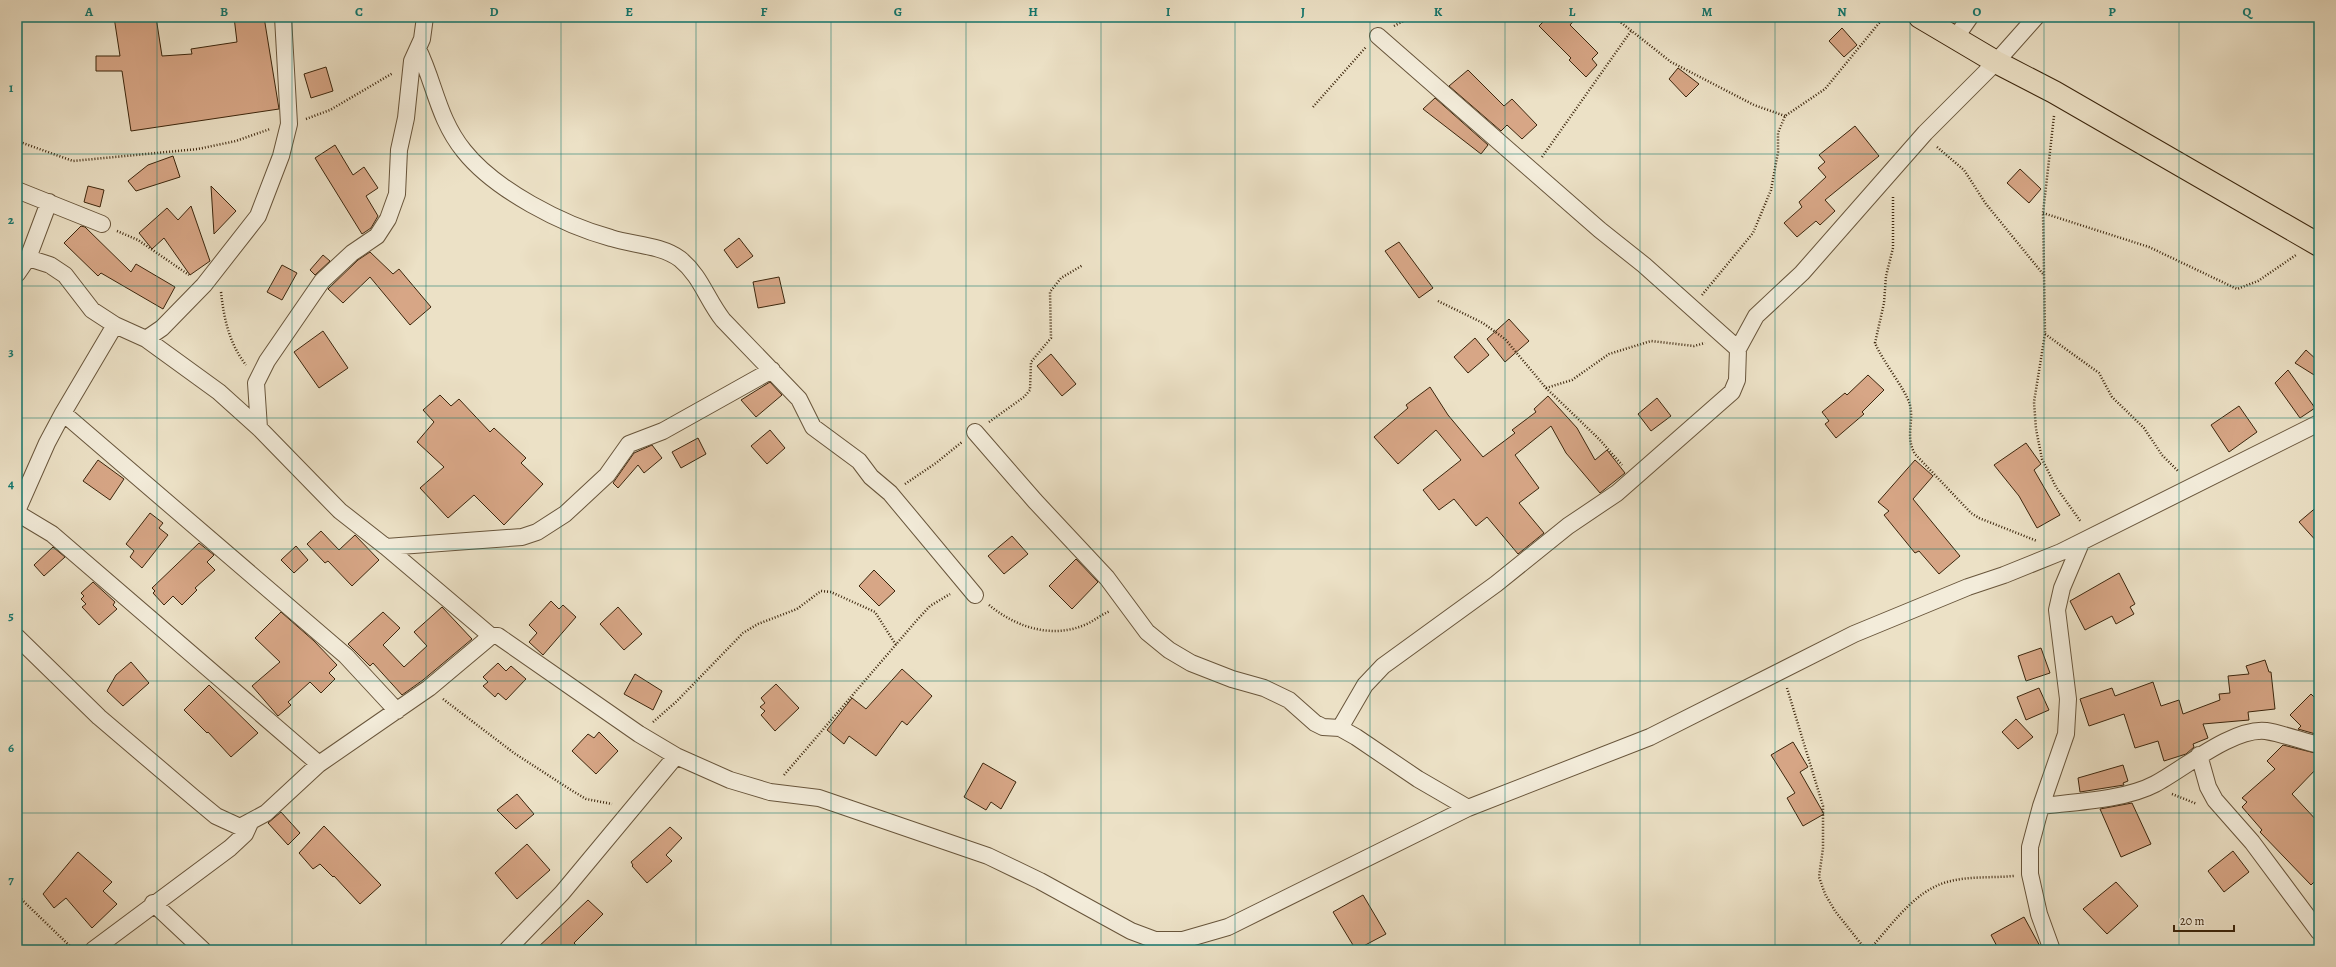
<svg xmlns="http://www.w3.org/2000/svg" width="2336" height="967" viewBox="0 0 2336 967" font-family="Alegreya,serif">
<style>
.building{fill:#d7a686;stroke:#3c260d}
.lines{fill:none;stroke-linecap:round;stroke-linejoin:round}
.street-casing{stroke:#68553b;stroke-width:18}
.primary-casing{stroke:#3c260d;stroke-width:24}
.path{stroke:#3c260d;stroke-width:2.5;stroke-dasharray:1 2;stroke-linecap:butt}
.street{stroke:#f3ecda;stroke-width:16}
.primary{stroke:#ece1c6;stroke-width:22}
.grid{fill:none;stroke:#0f766e;stroke-width:1;stroke-opacity:0.55}
.neatline{fill:none;stroke:#0f766e;stroke-width:1.5}
.grid-label{font-size:13px;text-anchor:middle;font-weight:bold;fill:#0f766e}
</style>
<rect width="100%" height="100%" fill="#ece1c6"/>
<filter id="stains"><feTurbulence type="fractalNoise" baseFrequency=".005" numOctaves="4"/><feColorMatrix values="0 0 0 0 .2 0 0 0 0 .09 0 0 0 0 .02 0 0 0 .5 -.17"/></filter>
<radialGradient id="worn" r=".72"><stop offset=".6" stop-color="#630" stop-opacity="0"/><stop offset="1" stop-color="#630" stop-opacity=".3"/></radialGradient>
<path class="building" d="M 114,17 L 156,17 L 162,56 L 192,54 L 191,49 L 237,42 L 234,17 L 264,17 L 279,109 L 131,131 L 122,71 L 96,71 L 96,56 L 120,56 Z
M 1548,17 L 1577,17 L 1570,25 L 1598,53 L 1592,59 L 1597,65 L 1586,77 L 1569,60 L 1571,58 L 1539,26 Z
M 1842,28 L 1857,45 L 1844,57 L 1829,41 Z
M 326,67 L 333,91 L 311,98 L 304,74 Z
M 1678,68 L 1699,84 L 1686,97 L 1669,79 Z
M 1468,70 L 1504,106 L 1512,99 L 1537,125 L 1522,139 L 1507,125 L 1501,131 L 1449,86 Z
M 1435,98 L 1488,145 L 1481,154 L 1423,109 Z
M 1855,126 L 1879,156 L 1825,200 L 1835,211 L 1820,225 L 1816,221 L 1797,237 L 1784,223 L 1802,207 L 1799,202 L 1826,177 L 1818,168 L 1825,162 L 1819,155 Z
M 335,145 L 353,175 L 364,167 L 378,188 L 366,196 L 378,216 L 371,228 L 362,234 L 315,158 Z
M 173,156 L 180,177 L 136,191 L 128,181 L 148,165 Z
M 2020,169 L 2041,189 L 2029,203 L 2007,183 Z
M 88,186 L 104,190 L 100,207 L 84,202 Z
M 211,186 L 236,211 L 214,234 Z
M 191,206 L 210,261 L 190,275 L 164,238 L 152,249 L 139,233 L 167,208 L 178,220 Z
M 81,226 L 85,227 L 131,272 L 136,264 L 175,287 L 163,309 L 101,273 L 98,276 L 64,243 Z
M 739,238 L 753,256 L 737,268 L 724,250 Z
M 1399,242 L 1433,288 L 1419,298 L 1385,251 Z
M 370,252 L 393,274 L 399,269 L 431,307 L 410,325 L 370,277 L 343,303 L 328,289 L 358,260 Z
M 323,255 L 330,261 L 315,275 L 310,270 Z
M 282,265 L 297,273 L 282,300 L 267,292 Z
M 779,277 L 785,303 L 758,308 L 753,282 Z
M 1509,319 L 1529,341 L 1505,362 L 1487,339 Z
M 323,331 L 348,368 L 319,388 L 294,352 Z
M 1475,338 L 1489,355 L 1468,373 L 1454,357 Z
M 2306,350 L 2319,362 L 2319,378 L 2295,363 Z
M 1051,354 L 1076,384 L 1062,396 L 1037,366 Z
M 2288,370 L 2315,408 L 2300,418 L 2275,383 Z
M 1868,375 L 1884,390 L 1862,412 L 1864,414 L 1836,438 L 1825,424 L 1829,421 L 1822,412 L 1845,393 L 1847,395 Z
M 770,382 L 782,395 L 756,417 L 741,400 Z
M 1430,387 L 1448,415 L 1483,457 L 1515,433 L 1512,430 L 1536,412 L 1534,409 L 1548,396 L 1577,428 L 1595,460 L 1607,450 L 1625,473 L 1600,493 L 1566,453 L 1551,426 L 1515,455 L 1539,488 L 1519,503 L 1544,533 L 1518,554 L 1487,517 L 1476,526 L 1454,499 L 1439,510 L 1423,490 L 1461,460 L 1436,430 L 1398,464 L 1374,437 L 1408,408 L 1406,405 Z
M 440,395 L 451,406 L 459,399 L 490,432 L 494,428 L 526,458 L 521,463 L 543,484 L 504,525 L 474,495 L 448,518 L 420,488 L 444,467 L 417,442 L 434,422 L 423,410 Z
M 1657,398 L 1671,416 L 1651,431 L 1638,414 Z
M 2239,406 L 2257,432 L 2229,452 L 2211,425 Z
M 770,430 L 785,448 L 767,464 L 751,446 Z
M 698,438 L 706,454 L 681,468 L 672,452 Z
M 2026,443 L 2041,464 L 2034,470 L 2060,515 L 2037,528 L 2019,496 L 1994,465 Z
M 652,445 L 662,458 L 644,473 L 638,465 L 618,488 L 613,483 L 634,453 Z
M 98,460 L 124,479 L 110,500 L 83,481 Z
M 1915,460 L 1933,476 L 1913,499 L 1960,556 L 1939,574 L 1919,551 L 1915,553 L 1884,515 L 1889,511 L 1878,502 Z
M 2319,505 L 2319,544 L 2299,522 Z
M 150,513 L 163,523 L 159,528 L 168,535 L 142,568 L 130,557 L 134,551 L 126,544 Z
M 321,531 L 339,550 L 355,535 L 379,560 L 352,586 L 328,561 L 325,563 L 307,544 Z
M 1012,536 L 1028,554 L 1004,574 L 988,556 Z
M 199,543 L 214,555 L 207,562 L 215,570 L 195,588 L 197,590 L 182,605 L 173,596 L 164,605 L 153,593 L 155,591 L 152,588 Z
M 296,546 L 308,560 L 294,573 L 281,560 Z
M 53,547 L 65,557 L 44,576 L 34,565 Z
M 1076,559 L 1098,582 L 1072,609 L 1049,586 Z
M 874,570 L 895,591 L 879,606 L 859,586 Z
M 2119,573 L 2135,604 L 2130,607 L 2134,614 L 2116,624 L 2112,616 L 2085,630 L 2070,601 Z
M 93,582 L 115,602 L 113,605 L 117,609 L 99,625 L 82,607 L 86,604 L 81,599 L 84,596 L 81,593 Z
M 551,601 L 559,609 L 563,605 L 576,617 L 543,655 L 529,642 L 537,633 L 529,625 Z
M 442,607 L 472,639 L 423,680 L 402,695 L 373,663 L 370,666 L 348,644 L 383,612 L 400,628 L 383,645 L 404,667 L 427,646 L 414,632 Z
M 618,607 L 642,634 L 624,650 L 600,624 Z
M 281,612 L 314,641 L 337,665 L 329,673 L 335,679 L 321,693 L 310,682 L 288,702 L 291,705 L 278,716 L 252,686 L 280,662 L 255,638 Z
M 2041,648 L 2050,673 L 2026,681 L 2018,656 Z
M 2265,660 L 2269,672 L 2271,672 L 2275,709 L 2248,712 L 2249,720 L 2203,724 L 2208,738 L 2193,744 L 2194,747 L 2186,754 L 2164,761 L 2158,741 L 2135,748 L 2124,714 L 2089,726 L 2080,699 L 2112,688 L 2115,696 L 2153,682 L 2161,706 L 2179,700 L 2183,714 L 2220,700 L 2219,694 L 2230,693 L 2228,676 L 2249,674 L 2246,666 Z
M 131,662 L 149,683 L 123,706 L 107,691 L 116,675 Z
M 498,663 L 506,671 L 511,666 L 526,679 L 506,700 L 498,693 L 495,697 L 483,686 L 488,682 L 483,677 Z
M 902,669 L 932,696 L 907,725 L 902,721 L 876,756 L 849,736 L 844,744 L 827,730 L 852,698 L 866,709 Z
M 635,674 L 662,691 L 653,710 L 624,694 Z
M 776,684 L 799,708 L 775,731 L 761,715 L 765,711 L 760,707 L 765,703 L 761,698 Z
M 209,685 L 258,733 L 231,757 L 208,732 L 207,733 L 184,710 Z
M 2039,688 L 2049,710 L 2026,720 L 2017,697 Z
M 2311,694 L 2319,702 L 2319,735 L 2298,729 L 2301,726 L 2290,715 Z
M 2016,719 L 2033,737 L 2018,749 L 2002,732 Z
M 599,732 L 618,751 L 596,774 L 572,751 L 588,734 L 594,738 Z
M 1793,742 L 1808,767 L 1800,772 L 1824,814 L 1803,826 L 1787,798 L 1795,793 L 1771,755 Z
M 2283,745 L 2319,754 L 2319,766 L 2292,794 L 2319,823 L 2319,877 L 2311,885 L 2260,832 L 2262,830 L 2242,807 L 2247,802 L 2242,798 L 2275,769 L 2267,761 Z
M 983,763 L 1016,782 L 1001,809 L 991,802 L 986,810 L 964,797 Z
M 2123,765 L 2128,781 L 2123,783 L 2124,785 L 2080,792 L 2078,778 Z
M 517,794 L 534,814 L 516,829 L 497,810 Z
M 2132,803 L 2151,844 L 2121,857 L 2100,809 Z
M 281,812 L 300,833 L 288,845 L 268,823 Z
M 324,826 L 381,885 L 360,904 L 334,876 L 333,877 L 320,864 L 313,869 L 299,853 Z
M 670,827 L 682,838 L 666,855 L 672,861 L 647,883 L 632,866 L 633,865 L 631,862 Z
M 527,844 L 550,870 L 517,899 L 495,873 Z
M 2233,851 L 2249,872 L 2224,892 L 2208,871 Z
M 78,852 L 112,882 L 103,891 L 117,904 L 92,928 L 66,898 L 54,908 L 43,894 Z
M 2116,882 L 2138,906 L 2107,934 L 2083,909 Z
M 1363,895 L 1386,934 L 1356,950 L 1333,912 Z
M 588,900 L 603,914 L 574,943 L 581,950 L 535,950 Z
M 2024,917 L 2042,950 L 1999,950 L 1991,935 Z"/>
<g class="lines">
<defs>
<path id="street" d="M 1378,36 L 1600,230 L 1644,265 L 1738,349
M 1956,37 L 1970,17
M 418,49 C 435,84 438,119 464,151 C 495,190 563,225 611,238 C 633,245 661,245 680,259 C 701,276 707,300 723,320 L 799,399 L 813,427 L 859,461 L 871,477 L 890,493 L 975,595
M 17,190 L 102,224
M 28,258 L 50,265 L 65,275 L 92,310 L 115,325 L 146,339 L 219,392 L 259,428 L 340,511 L 386,547 L 491,636
M 17,274 L 28,258 L 49,202
M 146,339 L 162,328 L 204,285 L 258,216 L 281,156 L 289,124 L 283,17
M 63,413 L 346,656 L 397,711
M 259,428 L 256,383 L 267,361 L 322,281 L 352,253 L 377,236 L 388,219 L 397,194 L 399,150 L 406,118 L 412,61 L 422,39 L 425,17
M 975,432 L 1035,501 L 1107,578 L 1147,632 L 1169,650 L 1191,663 L 1232,679 L 1264,688 L 1289,700 L 1315,723 L 1323,727 L 1340,728 L 1356,737 L 1418,779 L 1468,808
M 17,511 L 47,443 L 63,413 L 115,325
M 17,513 L 52,534 L 319,764
M 386,547 L 522,537 L 537,532 L 565,514 L 607,475 L 629,444 L 663,431 L 772,370
M 17,637 L 99,717 L 193,797 L 216,816 L 240,827 L 266,813 L 319,764 L 429,688 L 491,636 L 498,636 L 639,734 L 676,756 L 730,780 L 770,792 L 819,798 L 988,856 L 1040,881 L 1131,931 L 1155,940 L 1183,940 L 1228,927 L 1468,808 L 1650,737 L 1854,634 L 1968,587 L 2004,575 L 2061,552 L 2319,423
M 1340,728 L 1365,685 L 1383,666 L 1496,584 L 1568,526 L 1617,493 L 1732,392 L 1737,380 L 1738,349 L 1756,316 L 1802,273 L 1925,133 L 1996,62 L 2036,17
M 2199,755 L 2208,787 L 2215,800 L 2252,842 L 2319,932
M 2041,806 C 2075,802 2125,800 2155,784 C 2182,770 2233,727 2266,731 C 2284,734 2302,741 2319,745
M 153,903 L 203,950
M 93,950 L 230,848 L 245,834 L 250,823
M 507,950 L 562,893 L 676,756
M 2052,950 L 2039,914 L 2030,874 L 2030,847 L 2041,806 L 2066,734 L 2068,699 L 2057,610 L 2062,588 L 2081,543"/>
<path id="primary" d="M 1920,17 L 1996,62 L 2054,92 L 2319,245"/>
</defs>
<use href="#street" class="street-casing"/>
<use href="#primary" class="primary-casing"/>
<path class="path" d="M 1614,17 L 1671,62 L 1754,105 L 1785,116
M 1394,26 L 1411,17
M 1313,107 L 1366,47
M 2054,116 L 2043,213 L 2045,334 L 2034,402 L 2036,429 L 2042,459 L 2056,487 L 2081,522
M 306,119 L 330,110 L 393,73
M 17,141 L 73,161 L 198,149 L 236,141 L 270,129
M 1937,147 L 1964,170 L 1986,204 L 2043,274
M 1542,157 L 1631,31
M 1893,197 L 1893,248 L 1886,276 L 1884,303 L 1875,343 C 1883,362 1906,390 1910,405 C 1914,422 1905,437 1915,454 L 1971,513 L 1979,518 L 2037,541
M 2043,213 L 2149,247 L 2237,289 L 2258,281 L 2296,255
M 117,231 L 138,240 L 189,275
M 221,292 C 224,319 229,343 246,365
M 1702,295 L 1753,233 L 1771,190 L 1778,152 L 1778,133 L 1785,116 L 1825,89 L 1884,17
M 1438,301 L 1483,323 L 1505,339 L 1546,388 L 1599,439 L 1622,465
M 2045,334 L 2099,373 L 2112,397 L 2144,428 L 2162,455 L 2179,472
M 1546,388 L 1572,380 L 1609,354 L 1651,341 L 1694,346 L 1705,343
M 989,422 L 1024,397 L 1030,390 L 1031,362 L 1051,338 L 1050,292 L 1061,278 L 1083,265
M 905,484 L 936,463 L 962,442
M 989,605 C 1017,628 1054,640 1089,623 C 1096,619 1103,614 1110,611
M 1787,688 L 1823,806 L 1823,848 L 1819,877 L 1825,894 L 1835,911 L 1866,950
M 443,699 L 514,753 L 571,790 L 586,799 L 612,804
M 653,722 L 677,701 L 743,633 L 758,624 L 797,609 L 821,591 L 831,592 L 875,612 L 896,645
M 784,775 L 917,620 L 930,606 L 950,594
M 2172,794 L 2197,804
M 17,895 L 74,950
M 1869,950 C 1891,926 1914,891 1947,882 C 1968,876 1991,878 2014,876"/>
<use href="#street" class="street"/>
<use href="#primary" class="primary"/>
</g>
<path class="grid" d="M 157,17 L 157,950M 292,17 L 292,950M 426,17 L 426,950M 561,17 L 561,950M 696,17 L 696,950M 831,17 L 831,950M 966,17 L 966,950M 1101,17 L 1101,950M 1235,17 L 1235,950M 1370,17 L 1370,950M 1505,17 L 1505,950M 1640,17 L 1640,950M 1775,17 L 1775,950M 1910,17 L 1910,950M 2044,17 L 2044,950M 2179,17 L 2179,950M 17,154 L 2319,154M 17,286 L 2319,286M 17,418 L 2319,418M 17,549 L 2319,549M 17,681 L 2319,681M 17,813 L 2319,813"/>
<rect width="2336" height="967" fill="none" stroke="#ece1c6" stroke-width="44"/>
<path d="M2174 925v6h60v-6" fill="none" stroke="#3c260d" stroke-width="2"/>
<text x="2180" y="925" font-size="12" fill="#3c260d" stroke="#f3ecda" stroke-width="3" paint-order="stroke">20 m</text>
<rect x="22" y="22" width="2292" height="923" class="neatline"/>
<g class="grid-label">
<text x="89" y="16">A</text>
<text x="224" y="16">B</text>
<text x="359" y="16">C</text>
<text x="494" y="16">D</text>
<text x="629" y="16">E</text>
<text x="764" y="16">F</text>
<text x="898" y="16">G</text>
<text x="1033" y="16">H</text>
<text x="1168" y="16">I</text>
<text x="1303" y="16">J</text>
<text x="1438" y="16">K</text>
<text x="1572" y="16">L</text>
<text x="1707" y="16">M</text>
<text x="1842" y="16">N</text>
<text x="1977" y="16">O</text>
<text x="2112" y="16">P</text>
<text x="2247" y="16">Q</text>
<text x="11" y="92">1</text>
<text x="11" y="224">2</text>
<text x="11" y="356">3</text>
<text x="11" y="488">4</text>
<text x="11" y="620">5</text>
<text x="11" y="752">6</text>
<text x="11" y="884">7</text>
</g>
<rect width="100%" height="100%" filter="url(#stains)"/>
<rect width="100%" height="100%" fill="url(#worn)"/>
</svg>
